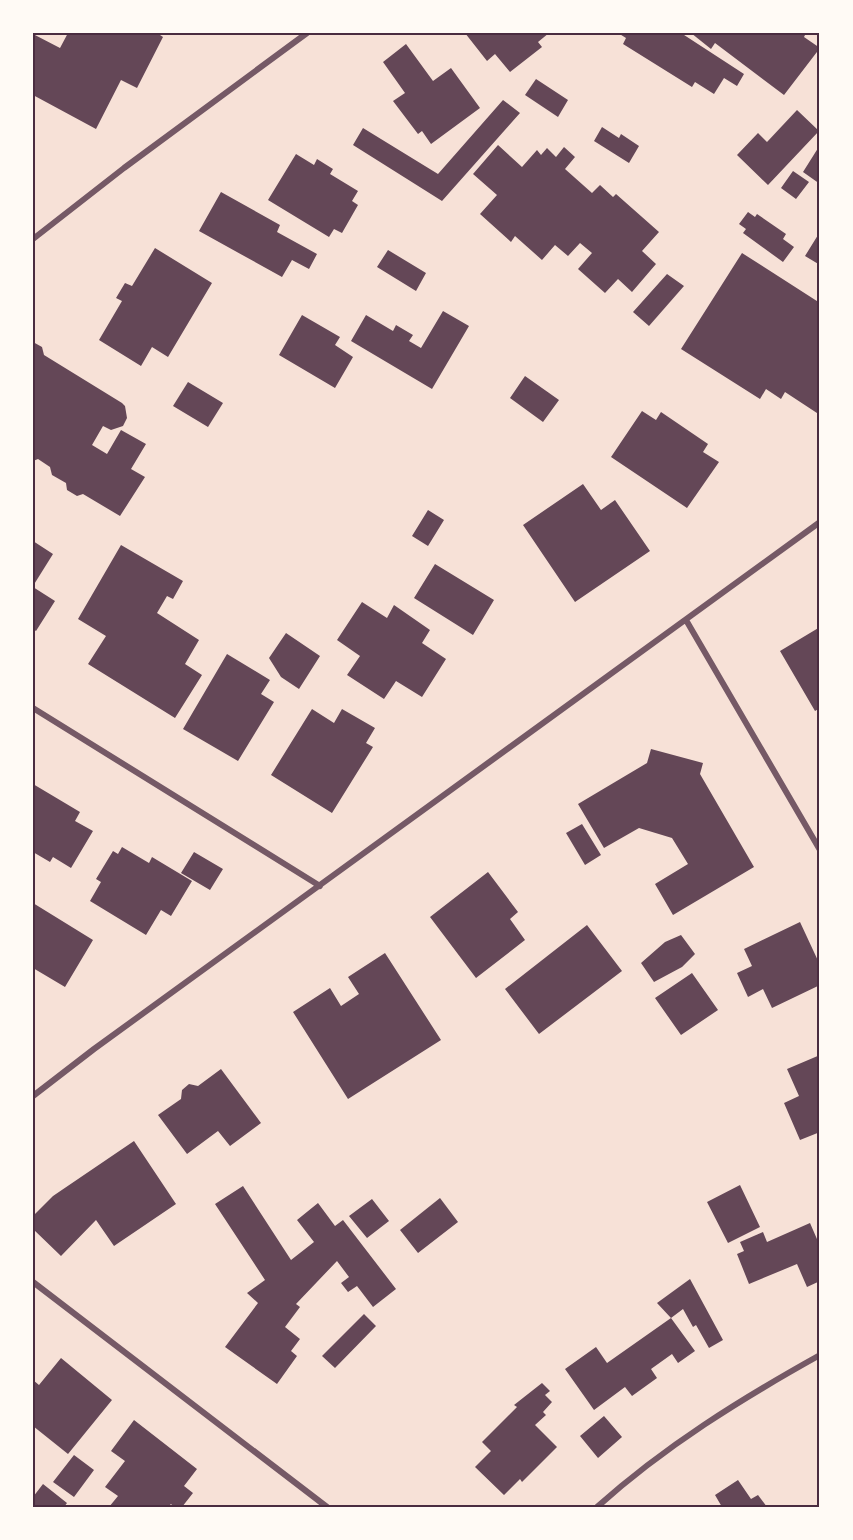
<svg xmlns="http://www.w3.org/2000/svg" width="853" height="1540" viewBox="0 0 853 1540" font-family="'Nunito Sans',sans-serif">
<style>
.building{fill:#644757}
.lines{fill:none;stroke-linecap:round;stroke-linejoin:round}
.minor{stroke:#755966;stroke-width:6}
.neatline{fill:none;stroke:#4a2c40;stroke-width:2}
</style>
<rect width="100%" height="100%" fill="#f7e1d7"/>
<path class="building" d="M 68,33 L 157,33 L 163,37 L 137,88 L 121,80 L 96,129 L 33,95 L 33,34 L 60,48 Z
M 465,33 L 549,33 L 538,42 L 542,47 L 510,72 L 495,54 L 487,61 Z
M 618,33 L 681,33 L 744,74 L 737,86 L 724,78 L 714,94 L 695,82 L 692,87 L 623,44 L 626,38 Z
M 691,33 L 806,33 L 804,37 L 820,48 L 784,95 L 715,43 L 711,49 Z
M 406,44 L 433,81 L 451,68 L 480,108 L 431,144 L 422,131 L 418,134 L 393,101 L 405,93 L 383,62 Z
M 536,79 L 568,100 L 558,117 L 525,95 Z
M 503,100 L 520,113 L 442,201 L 353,145 L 363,128 L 438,174 Z
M 797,110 L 819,131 L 768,185 L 737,155 L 758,133 L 767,142 Z
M 602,127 L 619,138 L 621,134 L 639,146 L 629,163 L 594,141 Z
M 498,145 L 522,167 L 537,150 L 541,155 L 547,148 L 556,157 L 564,147 L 575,157 L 565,169 L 592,193 L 600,185 L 613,197 L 616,194 L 659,232 L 642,251 L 656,264 L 632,292 L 618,279 L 605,293 L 578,269 L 592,253 L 580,243 L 568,256 L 555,245 L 542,260 L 515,236 L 511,242 L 480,214 L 497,195 L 473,174 Z
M 820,145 L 820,184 L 803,172 Z
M 296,154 L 314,165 L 317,159 L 333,169 L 330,174 L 358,191 L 352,201 L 358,205 L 342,233 L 334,229 L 329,237 L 268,200 Z
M 793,171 L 809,182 L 796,199 L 781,188 Z
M 221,192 L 280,225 L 277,232 L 317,254 L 309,269 L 292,260 L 282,277 L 199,231 Z
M 748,212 L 755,217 L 757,214 L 786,234 L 783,239 L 794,247 L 783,262 L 743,233 L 746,229 L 739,224 Z
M 818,235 L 820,236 L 820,265 L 805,256 Z
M 155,248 L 212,283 L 168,357 L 152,347 L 141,366 L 99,340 L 122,301 L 116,298 L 125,283 L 132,286 Z
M 388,250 L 426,273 L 416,291 L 377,267 Z
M 742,253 L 820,303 L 820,415 L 785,392 L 781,399 L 766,389 L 760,399 L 681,349 Z
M 667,274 L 684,286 L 649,326 L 633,312 Z
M 443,311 L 469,326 L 432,389 L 351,341 L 366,315 L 393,331 L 396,325 L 413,335 L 409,341 L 421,348 Z
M 302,315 L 340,337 L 335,345 L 353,357 L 335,388 L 279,355 Z
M 33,342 L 42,347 L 44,355 L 122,403 L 125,406 L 127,418 L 123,426 L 111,430 L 103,426 L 92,445 L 107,454 L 121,430 L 146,444 L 131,469 L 145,477 L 120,516 L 83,494 L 77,496 L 67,490 L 66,483 L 52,475 L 50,467 L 38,459 L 33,461 Z
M 525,376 L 559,400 L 543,422 L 510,398 Z
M 188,382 L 223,403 L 208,427 L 173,406 Z
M 642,411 L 656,420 L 661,412 L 708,444 L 703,452 L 719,462 L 687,508 L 611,457 Z
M 583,484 L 601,510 L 615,500 L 650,551 L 575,602 L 523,525 Z
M 428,510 L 444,520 L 428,546 L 412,536 Z
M 33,541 L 53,554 L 33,586 Z
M 121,545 L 183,581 L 173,599 L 167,596 L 157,613 L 199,640 L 185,664 L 202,675 L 175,718 L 88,664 L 106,636 L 78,619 Z
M 435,564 L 494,600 L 473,635 L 414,598 Z
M 33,587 L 55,601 L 36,631 L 33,629 Z
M 362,602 L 387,618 L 394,605 L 430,630 L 422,643 L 446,659 L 422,697 L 396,681 L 384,699 L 347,675 L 360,656 L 337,640 Z
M 820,627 L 820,708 L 815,711 L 780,651 Z
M 286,633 L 320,656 L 299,689 L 281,677 L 269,658 Z
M 227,654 L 270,680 L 261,694 L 274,702 L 238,761 L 183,729 Z
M 312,709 L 334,723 L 342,709 L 375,728 L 366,743 L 373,747 L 332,813 L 271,775 Z
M 651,749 L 703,763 L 700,774 L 754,867 L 673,915 L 655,884 L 688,864 L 672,838 L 639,828 L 604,848 L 578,804 L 647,763 Z
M 33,784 L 80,812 L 75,821 L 93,831 L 71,868 L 53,857 L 50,862 L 33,852 Z
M 582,824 L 601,855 L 585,865 L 566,833 Z
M 122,847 L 149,863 L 152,857 L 192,881 L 171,916 L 161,910 L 146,935 L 90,901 L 101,882 L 96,879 L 113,851 L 118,854 Z
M 194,852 L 223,869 L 210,890 L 181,873 Z
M 488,872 L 518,912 L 510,919 L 525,940 L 476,978 L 430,917 Z
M 33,903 L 93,940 L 65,987 L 33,968 Z
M 800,922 L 820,965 L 820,985 L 772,1008 L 763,989 L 748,997 L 737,973 L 752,966 L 744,949 Z
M 587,925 L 622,971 L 539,1034 L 505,989 Z
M 681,935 L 695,954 L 682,967 L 654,982 L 641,963 L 665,942 Z
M 385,953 L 441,1040 L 348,1099 L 293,1012 L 330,988 L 341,1006 L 359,994 L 348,977 Z
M 692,973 L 718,1010 L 681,1035 L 655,998 Z
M 820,1055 L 820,1132 L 800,1140 L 784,1103 L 799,1096 L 787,1069 Z
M 221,1069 L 261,1123 L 230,1146 L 218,1131 L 187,1154 L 158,1115 L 181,1099 L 182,1090 L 189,1084 L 198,1086 Z
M 134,1141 L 176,1204 L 114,1246 L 96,1220 L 61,1256 L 33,1229 L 33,1216 L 53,1196 Z
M 740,1185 L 760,1227 L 728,1243 L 707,1202 Z
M 243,1186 L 291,1260 L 314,1242 L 297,1220 L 318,1203 L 335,1226 L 343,1220 L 396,1289 L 373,1307 L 357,1286 L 348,1292 L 341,1283 L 349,1277 L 337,1261 L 296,1304 L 300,1307 L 285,1327 L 300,1339 L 291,1351 L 297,1356 L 277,1384 L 225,1347 L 258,1303 L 247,1293 L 265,1280 L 215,1204 Z
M 440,1198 L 458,1222 L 418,1253 L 400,1230 Z
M 372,1199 L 389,1221 L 367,1238 L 349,1216 Z
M 810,1223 L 820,1246 L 820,1281 L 807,1287 L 797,1264 L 749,1284 L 737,1254 L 744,1251 L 740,1242 L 763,1232 L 767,1242 Z
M 690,1279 L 723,1340 L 709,1348 L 696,1325 L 693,1327 L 683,1309 L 671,1318 L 657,1303 Z
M 364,1314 L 376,1326 L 335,1368 L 322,1356 Z
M 671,1318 L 695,1351 L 678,1363 L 672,1354 L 651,1369 L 657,1378 L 632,1396 L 625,1387 L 594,1410 L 565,1369 L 596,1347 L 607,1363 Z
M 61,1358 L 112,1400 L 68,1454 L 33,1426 L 33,1380 L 39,1385 Z
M 542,1383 L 550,1391 L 545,1395 L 552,1402 L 543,1412 L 546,1415 L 535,1425 L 557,1447 L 522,1482 L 520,1479 L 504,1495 L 475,1467 L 491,1451 L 482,1442 L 517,1407 L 514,1405 Z
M 604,1416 L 622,1437 L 598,1458 L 580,1436 Z
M 134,1420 L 197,1469 L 184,1486 L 193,1493 L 182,1507 L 174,1507 L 171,1504 L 168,1507 L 109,1507 L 118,1496 L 105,1487 L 125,1461 L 111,1451 Z
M 74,1455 L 94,1470 L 74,1497 L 53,1482 Z
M 738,1480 L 751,1499 L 758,1495 L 767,1507 L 722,1507 L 715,1495 Z
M 43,1484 L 67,1503 L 64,1507 L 33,1507 L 33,1497 Z"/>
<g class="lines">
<path class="minor" d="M 33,239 L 124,168 L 307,33
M 686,620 L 820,850
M 33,708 L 320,886
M 33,1096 L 94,1049 L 820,522
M 33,1282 L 327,1507
M 597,1507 C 665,1446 741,1399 820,1355"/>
</g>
<rect width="853" height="1540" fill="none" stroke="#fffaf5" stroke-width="69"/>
<rect x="34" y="34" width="784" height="1472" class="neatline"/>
</svg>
